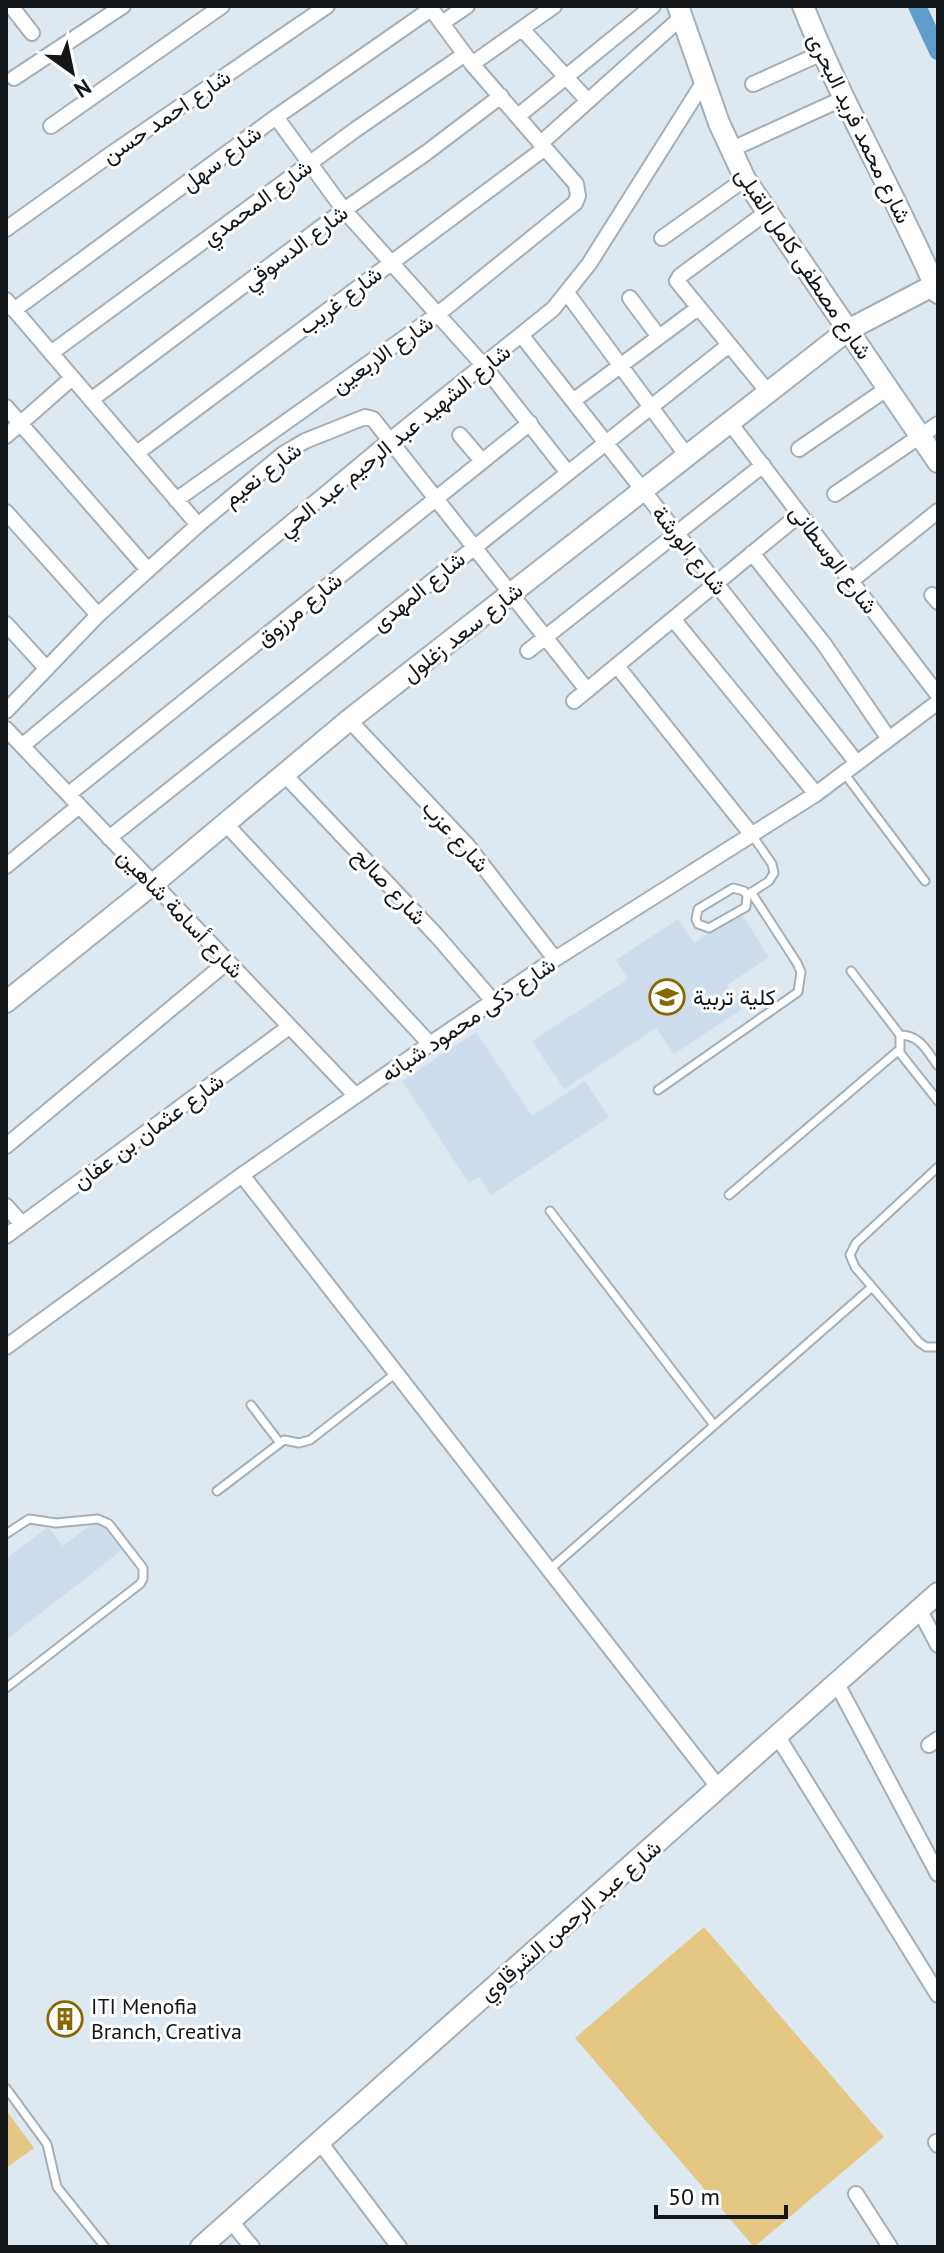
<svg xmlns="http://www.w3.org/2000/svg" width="944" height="2253" viewBox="0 0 944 2253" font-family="'PT Sans',Vazirmatn,sans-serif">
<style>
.built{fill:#cdddeb}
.green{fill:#e4c782}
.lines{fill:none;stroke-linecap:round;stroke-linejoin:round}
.canal{stroke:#5e9ccc;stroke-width:18}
.lane-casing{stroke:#a5afb7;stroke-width:11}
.street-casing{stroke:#a5afb7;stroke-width:18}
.secondary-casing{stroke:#a5afb7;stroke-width:24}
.lane{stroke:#fff;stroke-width:7}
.street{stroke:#fff;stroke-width:14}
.secondary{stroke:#fff;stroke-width:20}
.labels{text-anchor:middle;stroke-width:6;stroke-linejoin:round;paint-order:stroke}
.street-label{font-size:22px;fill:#14171a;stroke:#fff}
.poi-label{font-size:22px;fill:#14171a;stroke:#fff;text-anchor:start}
</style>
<rect width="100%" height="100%" fill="#dee8f0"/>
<path class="built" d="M 740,912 L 769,957 L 727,985 L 742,1009 L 674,1054 L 656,1028 L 564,1089 L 532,1041 L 628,979 L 616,960 L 678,919 L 694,943 Z
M 476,1032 L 532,1116 L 585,1081 L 609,1117 L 491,1195 L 479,1177 L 469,1183 L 402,1081 Z
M 98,1519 L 122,1550 L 6,1640 L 6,1559 L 48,1527 L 63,1546 Z"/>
<path class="green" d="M 704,1927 L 884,2137 L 754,2247 L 575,2038 Z
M 6,2110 L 34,2148 L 6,2168 Z"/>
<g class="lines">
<path class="canal" d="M 917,6 L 938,51"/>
<defs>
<path id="lane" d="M 844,773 L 925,881
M 733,888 L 744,891 L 747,896 L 746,907 L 709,928 L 698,924 L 696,919 L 698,909 Z
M 749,894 L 769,881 L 774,873 L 772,864 L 752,835
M 851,971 L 900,1035 L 900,1053 L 938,1101
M 900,1035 C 920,1035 927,1051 938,1066
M 658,1090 L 798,992 L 801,972 L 797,963 L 751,892
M 938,1167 L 856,1243 L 850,1255 L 855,1267 L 919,1342 L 926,1347 L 938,1347
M 729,1195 L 899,1050
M 550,1211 L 714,1425
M 251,1405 L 280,1443
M 217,1491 L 284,1440 L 299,1443 L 310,1440 L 396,1373
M 6,1534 L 29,1519 L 56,1523 L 98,1519 L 109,1524 L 143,1568 L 143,1579 L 140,1584 L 6,1688
M 549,1570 L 872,1287
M 6,2088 L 47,2144 L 57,2187 L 105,2247"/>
<path id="street" d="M 11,6 L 32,33
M 442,23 L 467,6
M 522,29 L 588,101
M 472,64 L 554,6
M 14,78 L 123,6
M 753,84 L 822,53
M 518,116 L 653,6
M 276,117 L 344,210 L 484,366 L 568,473
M 51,126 L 222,6
M 541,143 L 683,16
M 730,150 L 844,98
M 767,212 L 680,276 L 677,281 L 768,392
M 6,229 L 111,154 L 327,6
M 662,238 L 745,179
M 567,293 L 687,456
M 630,298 L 659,337
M 6,300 L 198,525
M 14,310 L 276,117 L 431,9
M 522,336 L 857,763
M 51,353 L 355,130 L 465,54
M 91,400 L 344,210 L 426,153 L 501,96
M 573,401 L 698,308
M 6,407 L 148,570
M 730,423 L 938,695
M 460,435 L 482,461
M 6,436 L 72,378
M 799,449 L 888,388
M 137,453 L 545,148
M 835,494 L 938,424
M 176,500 L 438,314 L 575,203 L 578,196 L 576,184 L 472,64 L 429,6
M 6,512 L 98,615
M 752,553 L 824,644 L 889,739
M 851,581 L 938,511
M 932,595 L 938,602
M 673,619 L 816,794
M 6,624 L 46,668
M 528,651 L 763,465
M 617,666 L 752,835
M 574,701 L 800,514
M 6,711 L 98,615 L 198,525 L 283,454 L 305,441 L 365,417 L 373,419 L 587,690
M 349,720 L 467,845 L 555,959
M 6,729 L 356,1096
M 22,746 L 389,441 L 553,309 L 589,264 L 705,80
M 284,774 L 437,936 L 493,1001
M 69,794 L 530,423
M 225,823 L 430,1044
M 109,838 L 729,345
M 6,866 L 79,806
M 6,1146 L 227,962
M 242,1175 L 719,1788
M 6,1206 L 22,1224
M 6,1236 L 289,1027
M 6,1347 L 242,1175 L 430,1044 L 555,959 L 816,794 L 938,702
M 919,1609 L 938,1645
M 836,1682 L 938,1874
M 778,1737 L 938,1995
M 929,1745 L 938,1739
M 319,2141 L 399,2247
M 936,2142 L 938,2145
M 856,2194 L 890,2247
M 230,2220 L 252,2247"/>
<path id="secondary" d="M 678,6 L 719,123 L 745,179 L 938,462
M 803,6 C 842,104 896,196 938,293
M 6,1002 L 153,884 L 349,720 L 848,330 L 938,283
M 201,2247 L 938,1593"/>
</defs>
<use href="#lane" class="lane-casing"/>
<use href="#street" class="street-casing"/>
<use href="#secondary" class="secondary-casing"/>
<use href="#lane" class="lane"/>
<use href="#street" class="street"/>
<use href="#secondary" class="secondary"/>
</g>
<defs>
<symbol id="university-ring" viewBox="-11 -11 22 22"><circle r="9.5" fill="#fff" stroke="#866702" stroke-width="1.5"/><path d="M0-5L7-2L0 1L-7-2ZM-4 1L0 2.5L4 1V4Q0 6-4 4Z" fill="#866702"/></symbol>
<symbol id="building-ring" viewBox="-11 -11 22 22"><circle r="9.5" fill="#fff" stroke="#866702" stroke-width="1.5"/><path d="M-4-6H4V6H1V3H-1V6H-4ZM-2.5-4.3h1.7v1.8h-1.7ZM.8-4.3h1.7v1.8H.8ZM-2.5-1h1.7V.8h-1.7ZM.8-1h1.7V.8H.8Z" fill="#866702"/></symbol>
</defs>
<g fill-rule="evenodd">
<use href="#university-ring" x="647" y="977" width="40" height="40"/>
<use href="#building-ring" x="45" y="1999" width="40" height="40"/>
</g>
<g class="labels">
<g class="street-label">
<text transform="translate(166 116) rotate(-34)" y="8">شارع احمد حسن</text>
<text transform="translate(860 128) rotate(64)" y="8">شارع محمد فريد البحرى</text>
<text transform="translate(221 158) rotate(-37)" y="8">شارع سهل</text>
<text transform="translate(257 202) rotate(-36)" y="8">شارع المحمدي</text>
<text transform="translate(295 247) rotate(-37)" y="8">شارع الدسوقي</text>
<text transform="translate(804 263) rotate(56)" y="8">شارع مصطفى كامل القبلى</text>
<text transform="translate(340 300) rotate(-37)" y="8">شارع غريب</text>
<text transform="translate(382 354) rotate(-35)" y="8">شارع الاربعين</text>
<text transform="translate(394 440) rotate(-39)" y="8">شارع الشهيد عبد الرحيم عبد الحي</text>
<text transform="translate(262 474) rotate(-37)" y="8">شارع نعيم</text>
<text transform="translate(690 550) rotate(52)" y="8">شارع الورشة</text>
<text transform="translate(834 559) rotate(53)" y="8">شارع الوسطانى</text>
<text transform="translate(418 591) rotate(-39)" y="8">شارع المهدى</text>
<text transform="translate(299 609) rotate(-39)" y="8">شارع مرزوق</text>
<text transform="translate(462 632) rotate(-38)" y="8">شارع سعد زغلول</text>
<text transform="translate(456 836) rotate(48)" y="8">شارع عزب</text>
<text transform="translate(390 886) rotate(47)" y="8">شارع صالح</text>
<text transform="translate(181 913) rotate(46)" y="8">شارع أسامة شاهين</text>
<text transform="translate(468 1019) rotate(-34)" y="8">شارع ذكى محمود شبانه</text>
<text transform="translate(148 1131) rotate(-36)" y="8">شارع عثمان بن عفان</text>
<text transform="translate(570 1920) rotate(-41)" y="8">شارع عبد الرحمن الشرقاوي</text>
</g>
<g class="poi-label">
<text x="693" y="1005">كلية تربية</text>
<text x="91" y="2014">ITI Menofia<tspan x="91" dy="25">Branch, Creativa</tspan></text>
</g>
</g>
<rect width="944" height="2253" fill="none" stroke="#14171a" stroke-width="16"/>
<g transform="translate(72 72) rotate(147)" stroke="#ffffff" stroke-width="6" paint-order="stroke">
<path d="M0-6L14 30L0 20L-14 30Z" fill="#14171a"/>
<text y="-12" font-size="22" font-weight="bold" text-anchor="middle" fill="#14171a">N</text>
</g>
<path d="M656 2205v12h130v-12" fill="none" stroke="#14171a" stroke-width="4"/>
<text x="668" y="2205" font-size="24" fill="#14171a" stroke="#ffffff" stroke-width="6" paint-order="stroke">50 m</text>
</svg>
